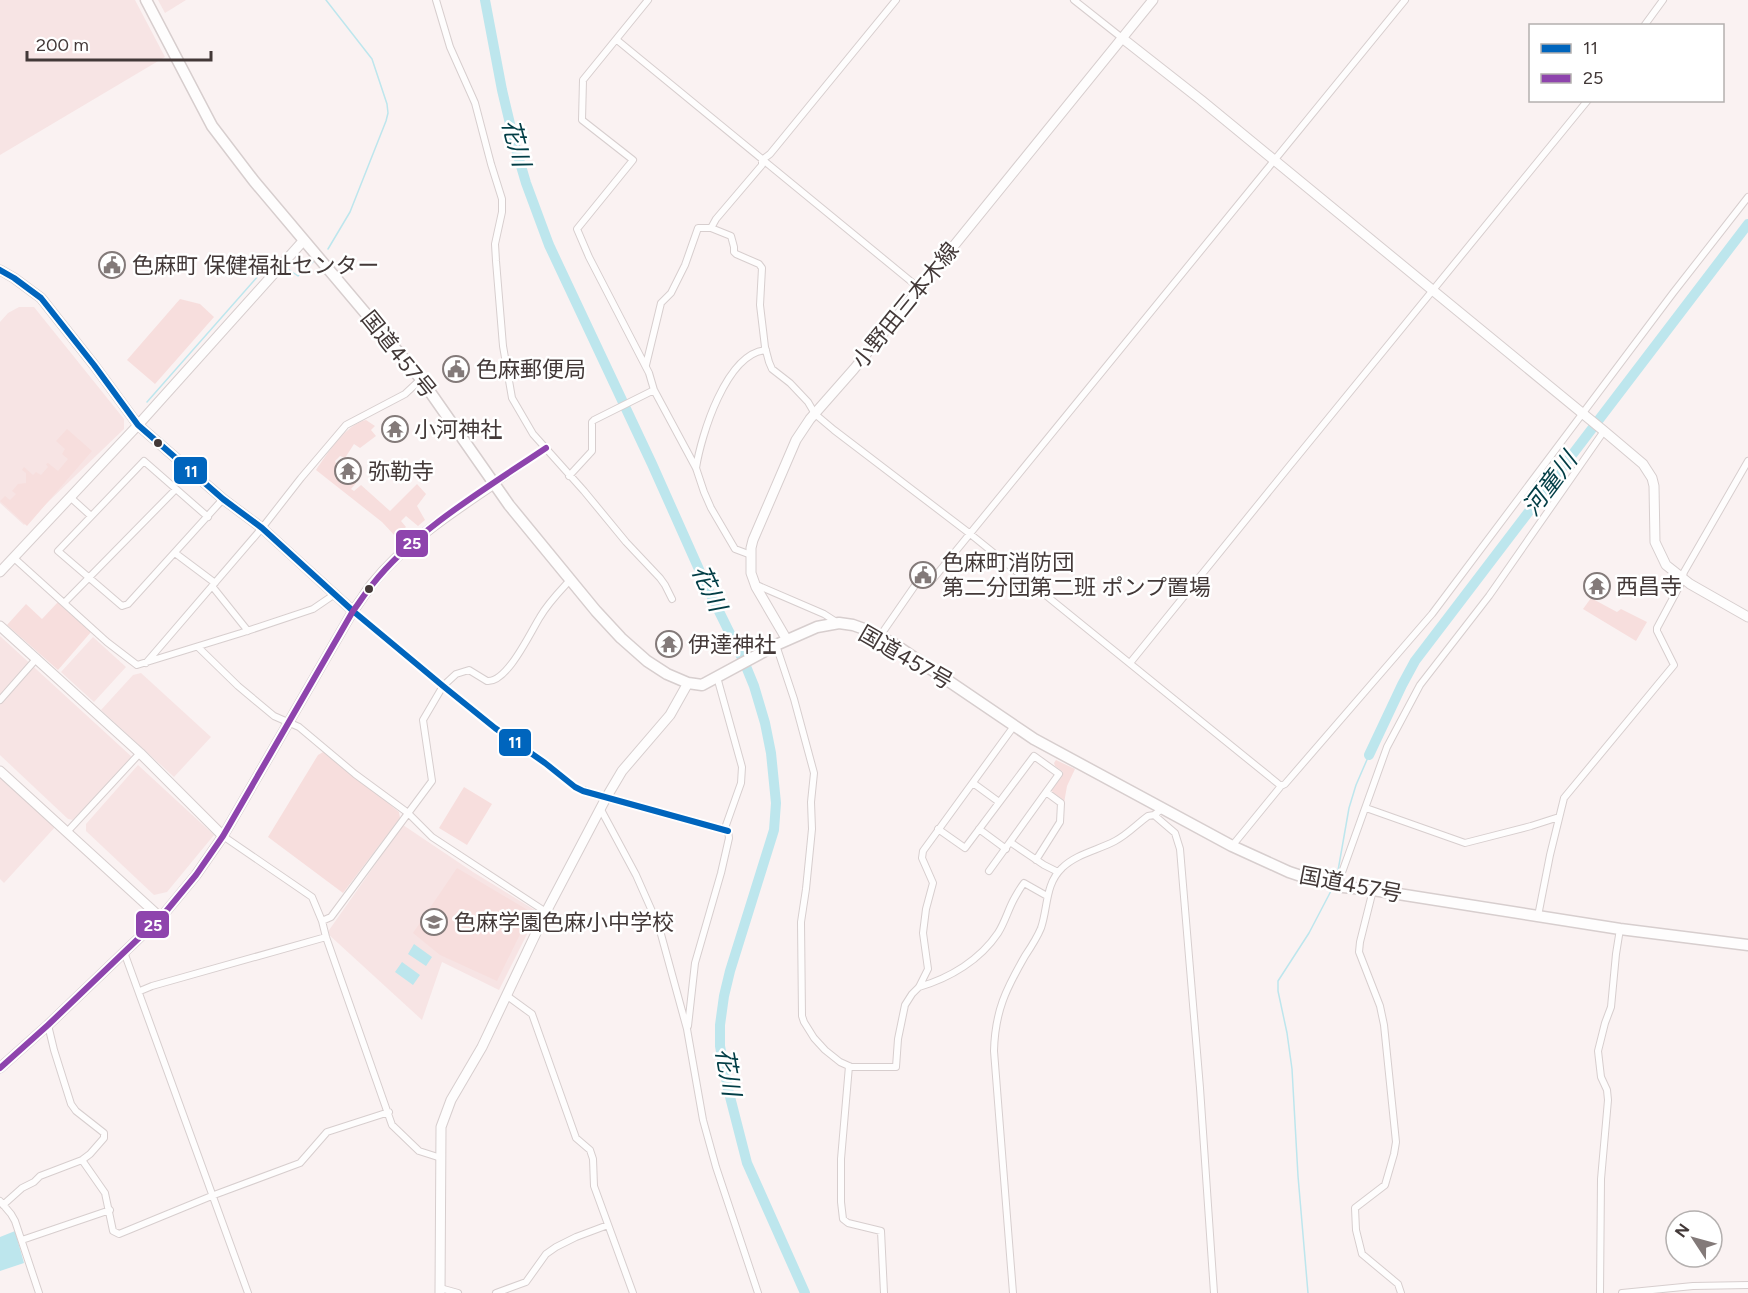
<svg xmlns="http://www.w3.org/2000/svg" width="1748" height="1293" viewBox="0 0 1748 1293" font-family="Figtree,'Noto Sans JP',sans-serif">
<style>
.built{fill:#f7e4e4}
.green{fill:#f7dedd}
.water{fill:#bde6ed}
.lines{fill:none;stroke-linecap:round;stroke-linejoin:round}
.stream{stroke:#bde6ed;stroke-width:1.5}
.river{stroke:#bde6ed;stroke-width:10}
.street-casing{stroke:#d7cece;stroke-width:8}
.secondary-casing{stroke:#d7cece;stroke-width:11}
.highway-casing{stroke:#d7cece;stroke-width:13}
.street{stroke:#fefdfd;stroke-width:6}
.secondary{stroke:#fefdfd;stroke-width:9}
.highway{stroke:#fefdfd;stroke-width:10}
.bus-1-casing{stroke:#fff;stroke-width:10}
.bus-2-casing{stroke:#fff;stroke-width:10}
.bus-1{stroke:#0065bd;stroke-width:6}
.bus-2{stroke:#8e44ad;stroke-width:6}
.bus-dot{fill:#433938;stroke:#fff;stroke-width:2}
.labels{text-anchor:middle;stroke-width:5;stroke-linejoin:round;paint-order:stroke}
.poi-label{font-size:22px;fill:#433938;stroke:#fff;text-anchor:start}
.street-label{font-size:22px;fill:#433938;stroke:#fff}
.water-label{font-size:24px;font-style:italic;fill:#013d45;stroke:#fff}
.line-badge{stroke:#fff;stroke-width:2}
.badge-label{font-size:16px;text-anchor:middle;font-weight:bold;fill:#fff}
</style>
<rect width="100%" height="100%" fill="#faf2f2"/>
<path class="built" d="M 0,0 L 135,0 L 165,57 L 0,155 Z
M 158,0 L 186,0 L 165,13 Z
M 19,307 L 34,307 L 124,419 L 124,429 L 24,525 L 0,503 L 0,322 L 8,313 Z
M 0,636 L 132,757 L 73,820 L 68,819 L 0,755 Z
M 93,637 L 126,667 L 94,702 L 61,672 Z
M 141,673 L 211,737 L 174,777 L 101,710 L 133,675 Z
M 138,765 L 214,835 L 167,892 L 154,895 L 86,831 L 86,824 Z
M 0,774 L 56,826 L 4,883 L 0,879 Z
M 403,825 L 473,872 L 538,912 L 499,990 L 442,962 L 422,1020 L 327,933 Z"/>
<path class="green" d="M 180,299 L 200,304 L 214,317 L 155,384 L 127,360 Z
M 366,420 L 375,426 L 371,430 L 376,436 L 360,448 L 354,444 L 345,458 L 340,456 L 335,461 L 337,466 L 335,471 L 348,484 L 354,481 L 356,483 L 351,489 L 354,491 L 361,485 L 390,511 L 417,484 L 426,494 L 417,506 L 425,520 L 418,526 L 406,516 L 401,521 L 406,527 L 396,537 L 382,522 L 316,470 C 327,454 346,424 366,420 Z
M 67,429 L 92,451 L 27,526 L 0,501 L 5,496 L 10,500 L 16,494 L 12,491 L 18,484 L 26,483 L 26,473 L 22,470 L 24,467 L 33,475 L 36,472 L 41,475 L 48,467 L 46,464 L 48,463 L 58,471 L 68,459 L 62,454 L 65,449 L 56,441 Z
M 1591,598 L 1617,612 L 1621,609 L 1647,622 L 1636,641 L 1583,609 Z
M 58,602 L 91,632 L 58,670 L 7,625 L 26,604 L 42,619 Z
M 325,751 L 399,812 L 400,818 L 343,893 L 268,837 L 318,755 Z
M 1056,760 L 1075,769 L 1067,786 L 1064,803 L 1053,795 L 1052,790 L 1063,772 L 1055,766 L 1054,763 Z
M 464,787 L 492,804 L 467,845 L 439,828 Z
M 457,868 L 531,912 L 497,981 L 440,955 L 413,933 Z"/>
<path class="water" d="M 414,944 L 432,957 L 426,966 L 408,954 Z
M 402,962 L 420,975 L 413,985 L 395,972 Z
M 15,1231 L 24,1263 L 0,1271 L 0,1237 Z"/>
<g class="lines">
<path class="stream" d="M 326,0 L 372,59 L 387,104 L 388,113 L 386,121 L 350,212 L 328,249
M 288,269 L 298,276 L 315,260
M 147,402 L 274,258
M 1336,882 L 1349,808 L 1356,785 L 1369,755
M 1308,1293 L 1298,1176 L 1292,1069 L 1287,1033 L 1278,991 L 1278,981 L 1309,933 L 1332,889"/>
<path class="river" d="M 485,0 L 502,90 L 516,149 L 526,183 L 549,245 L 652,464 L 706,585 L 745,664 L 754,686 L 765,723 L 771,753 L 776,803 L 774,830 L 730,971 L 724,996 L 720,1025 L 720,1046 L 728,1089 L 747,1163 L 805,1293
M 1369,755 L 1402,685 L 1415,661 L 1748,224"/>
<defs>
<path id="street" d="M 436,0 L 450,47 L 475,103 L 491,164 L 502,199 L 502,212 L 495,244 L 496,261 L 503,346 L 512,398 L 533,434 L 584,491 L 626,542 L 660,578 L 665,585 L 672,599
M 648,0 L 583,80 L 582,120 L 633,160 L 577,229 L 589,257 L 649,373 L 654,390 L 696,468 L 704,492 L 711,508 L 735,549 L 751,555
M 896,0 L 770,154 L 762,160 L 762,165 L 716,219 L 711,228 L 731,236 L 734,247 L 734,252 L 736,254 L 759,264 L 762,268 L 760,305 L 765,347 L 769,362 L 772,369 L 790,383 L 808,402 L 815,414 L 834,430 L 969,533 L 1281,786
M 1074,0 L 1122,38
M 1644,26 L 1663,0
M 617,40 L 919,288
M 646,365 L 661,303 L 671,293 L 685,265 L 698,228 L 711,228
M 696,468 C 701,436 726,353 766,350
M 569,476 L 592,451 L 592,422 L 594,420 L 654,390
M 494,484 L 546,448
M 70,497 L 91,516
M 208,517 L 144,461 L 58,551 L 122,606 L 128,604 L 223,499
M 175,553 L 215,583
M 14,558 L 107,642 L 137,665 L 241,633 L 313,609 L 335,594
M 212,586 L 248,631
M 756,587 L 759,586 L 824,614 L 838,623
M 64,603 L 176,489
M 353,611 L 495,728 L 545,763 L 575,787 L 606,798 L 728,831
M 880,636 L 916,584 L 923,580 L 933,579 L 1405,0
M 776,645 L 794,699 L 814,773 L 811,802 L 812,829 L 806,889 L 801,922 L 802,1016 L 804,1022 L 814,1038 L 825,1050 L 840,1062 L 851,1067 L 896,1067 L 898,1039 L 905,1005 L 912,994 L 919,987 L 928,969 L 923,933 L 926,909 L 933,883 L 922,858 L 923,851 L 1014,726
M 198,647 L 238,686 L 274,716 L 299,727 L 355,774 L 408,813 L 432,837 L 546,912
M 146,663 L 262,528 L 301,478 L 346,425 L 405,394 L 421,379
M 1130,663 L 1287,469 L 1588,100
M 0,700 L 37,658
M 973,783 L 999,802
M 600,808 L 636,875 L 659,927 L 687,1029 L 703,1120 L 716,1167 L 758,1293
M 1366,808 L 1465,843 L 1531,826 L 1559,817
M 1154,815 L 1175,833 L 1180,849 L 1200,1088 L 1214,1293
M 938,829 L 965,848 L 1034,756 L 1059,774 L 989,871
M 979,829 L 1006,849
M 67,832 L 140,753
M 223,836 L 312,897 L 322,921 L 326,937 L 392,1125 L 419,1151 L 441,1158
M 1010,842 L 1044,865 L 1058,872
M 1232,846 L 1281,786 L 1285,784 L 1432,614 L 1673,293 L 1748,197
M 1036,860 L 1060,822 L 1061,803 L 1046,792
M 1342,887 L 1340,878 L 1387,747 L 1420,685 L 1489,596 L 1604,431
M 1373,890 L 1360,942 L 1359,952 L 1380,1006 L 1384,1025 L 1396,1142 L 1394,1154 L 1385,1185 L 1355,1208 L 1356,1230 L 1362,1254 L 1398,1284 L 1401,1293
M 1538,916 L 1550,855 L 1564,798 L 1674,665 L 1657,631 L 1657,628 L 1680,585 L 1684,572 L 1748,461
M 322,921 L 331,917 L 432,781 L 423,720 L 443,686 L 456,674 L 469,670 L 487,681 C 507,683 530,633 540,617 C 548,603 559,592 570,580
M 124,952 L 248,1293
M 919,987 C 950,978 980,960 998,933 C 1005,922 1008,910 1014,899 C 1017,894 1020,888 1024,883 L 1047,896
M 140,991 L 152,986 L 326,937
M 506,995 L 532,1014 L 576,1138 L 590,1150 L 593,1159 L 594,1186 L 633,1293
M 688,1026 L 695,963 L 721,873 L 729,838 L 728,831 L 725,828 L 741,783 L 742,767 L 717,677
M 849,1066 L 841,1159 L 841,1202 L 843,1219 L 848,1223 L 881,1231 L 884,1293
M 82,1160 L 105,1193 L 113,1231 L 119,1234 L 214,1195 L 300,1163 L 327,1132 L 389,1112
M 0,1201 L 11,1214 L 15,1221 L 39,1293
M 3,1205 L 22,1188 L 34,1182 L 40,1176 L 82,1160 L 90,1154 L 104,1138 L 104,1133 L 76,1111 L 71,1104 L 54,1050 L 48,1025
M 22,1240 L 110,1210
M 440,1288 L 458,1293
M 496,1293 L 526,1282 L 546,1254 L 556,1247 L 576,1237 L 608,1225
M 1013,1293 L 994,1051 C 995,1011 1006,989 1025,956 C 1031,947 1037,938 1041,928 C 1048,908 1045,884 1062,868 C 1076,854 1098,850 1115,841 C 1127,835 1137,824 1148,816 L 1154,815 L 1162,809
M 1600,1293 L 1601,1179 L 1608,1100 L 1607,1090 L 1601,1077 L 1598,1051 L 1605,1023 L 1611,1007 L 1616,954 L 1620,929
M 1622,1293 L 1693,1286 L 1748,1285"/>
<path id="secondary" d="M 1122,38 L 1201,100 L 1604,431 L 1643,464 L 1652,478 L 1654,486 L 1655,542 L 1666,565 L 1690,584 L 1748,617
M 0,270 L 14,278 L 41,298 L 94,365 L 138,425 L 223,499 L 262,528 L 353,611
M 0,572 L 138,425 L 304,240
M 0,626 L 140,753 L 223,836
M 787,640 L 756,587 L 751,573 L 751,548 L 753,540 L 796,440 L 810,419 L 854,369 L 1153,0
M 0,771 L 161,918
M 0,1068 L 48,1025 L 163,915 L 196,875 L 223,836 L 353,611 C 360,602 365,593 372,584 C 405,543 451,513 494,484
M 440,1293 L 441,1127 L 451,1100 L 482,1047 L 546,912 L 606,798 L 622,771 L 670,715 L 688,683"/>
<path id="highway" d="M 146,0 L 212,126 L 254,181 L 421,379 L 509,505 L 596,611 L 621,638 L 647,661 L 667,674 L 688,683 L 702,685 L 776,645 L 817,627 L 839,623 L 853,625 L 867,630 L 894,644 L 1034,739 L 1232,846 L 1289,872 L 1310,879 L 1343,887 L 1373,890 L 1620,929 L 1748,945"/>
</defs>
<use href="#street" class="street-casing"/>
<use href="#secondary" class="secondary-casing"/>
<use href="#highway" class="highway-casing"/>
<use href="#street" class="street"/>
<use href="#secondary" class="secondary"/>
<use href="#highway" class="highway"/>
<defs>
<path id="bus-1" d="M 0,270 L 14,278 L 41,298 L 94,365 L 138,425 L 223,499 L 262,528 L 353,611 L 443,686 L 495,728 L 545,763 L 575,787 L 583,791 L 728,831"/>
<path id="bus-2" d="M 0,1068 L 48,1025 L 163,915 L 196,875 L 223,836 L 353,611 C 360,602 365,593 372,585 C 415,530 488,487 546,448"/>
</defs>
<use href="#bus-1" class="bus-1-casing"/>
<use href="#bus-2" class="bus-2-casing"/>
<use href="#bus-1" class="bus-1"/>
<use href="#bus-2" class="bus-2"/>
</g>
<defs>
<symbol id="civic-ring" viewBox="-11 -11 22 22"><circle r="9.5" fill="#fff" stroke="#837a79" stroke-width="1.5"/><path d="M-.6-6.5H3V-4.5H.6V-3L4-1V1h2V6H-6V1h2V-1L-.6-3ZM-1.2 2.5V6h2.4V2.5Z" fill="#837a79"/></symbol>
<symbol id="temple-ring" viewBox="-11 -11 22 22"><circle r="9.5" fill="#fff" stroke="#837a79" stroke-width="1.5"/><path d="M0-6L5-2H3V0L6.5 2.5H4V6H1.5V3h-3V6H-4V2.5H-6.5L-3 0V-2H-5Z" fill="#837a79"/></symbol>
<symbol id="school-ring" viewBox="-11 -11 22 22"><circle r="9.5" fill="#fff" stroke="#837a79" stroke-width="1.5"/><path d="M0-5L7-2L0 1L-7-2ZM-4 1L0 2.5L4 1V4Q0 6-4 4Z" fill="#837a79"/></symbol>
</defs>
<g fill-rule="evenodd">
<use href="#civic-ring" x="97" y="250" width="30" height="30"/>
<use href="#civic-ring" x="441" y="354" width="30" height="30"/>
<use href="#temple-ring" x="380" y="414" width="30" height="30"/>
<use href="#temple-ring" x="333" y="456" width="30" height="30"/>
<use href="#civic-ring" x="908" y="560" width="30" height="30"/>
<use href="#temple-ring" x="1582" y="571" width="30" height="30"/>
<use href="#temple-ring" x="654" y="629" width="30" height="30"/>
<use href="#school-ring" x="419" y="907" width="30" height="30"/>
</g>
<g class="bus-dot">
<circle cx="158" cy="443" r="5"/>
<circle cx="369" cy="589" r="5"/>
</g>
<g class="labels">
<g class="poi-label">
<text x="132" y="273">色麻町 保健福祉センター</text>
<text x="476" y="377">色麻郵便局</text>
<text x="414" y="437">小河神社</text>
<text x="368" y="479">弥勒寺</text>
<text x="942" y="570">色麻町消防団<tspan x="942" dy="25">第二分団第二班 ポンプ置場</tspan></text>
<text x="1616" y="594">西昌寺</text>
<text x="688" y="652">伊達神社</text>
<text x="454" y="930">色麻学園色麻小中学校</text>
</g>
<g class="street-label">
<text transform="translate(905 305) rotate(-51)" y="8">小野田三本木線</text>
<text transform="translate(399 354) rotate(51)" y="8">国道457号</text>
<text transform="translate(906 657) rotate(30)" y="8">国道457号</text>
<text transform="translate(1351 884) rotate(11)" y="8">国道457号</text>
</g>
<g class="water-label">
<text transform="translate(516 143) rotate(75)" y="8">花川</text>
<text transform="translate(1550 484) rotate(-53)" y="8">河童川</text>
<text transform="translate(709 588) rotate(65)" y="8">花川</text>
<text transform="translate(728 1072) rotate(80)" y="8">花川</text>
</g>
</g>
<g class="line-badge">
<rect x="173" y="456" width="35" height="29" rx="6" fill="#0065bd"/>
<rect x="395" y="529" width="34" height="29" rx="6" fill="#8e44ad"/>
<rect x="498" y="728" width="34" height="29" rx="6" fill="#0065bd"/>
<rect x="135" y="910" width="35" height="29" rx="6" fill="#8e44ad"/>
</g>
<g class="badge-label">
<text x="191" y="477">11</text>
<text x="412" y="549">25</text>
<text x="515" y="748">11</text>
<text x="153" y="931">25</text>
</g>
<rect x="1529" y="24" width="195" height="78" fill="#ffffff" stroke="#b4b0af" stroke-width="1.5"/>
<rect x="1541" y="44" width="30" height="9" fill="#0065bd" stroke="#b4b0af" stroke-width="1.5"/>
<text x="1583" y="54" font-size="18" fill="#433938">11</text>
<rect x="1541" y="74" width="30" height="9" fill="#8e44ad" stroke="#b4b0af" stroke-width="1.5"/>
<text x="1583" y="84" font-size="18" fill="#433938">25</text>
<g transform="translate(1694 1239) rotate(306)"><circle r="28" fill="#ffffff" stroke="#b4b0af" stroke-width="1.5"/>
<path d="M0-4.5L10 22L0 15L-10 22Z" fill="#837a79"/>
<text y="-9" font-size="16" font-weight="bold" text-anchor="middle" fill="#433938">N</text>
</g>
<path d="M27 51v9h184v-9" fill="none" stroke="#433938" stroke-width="3"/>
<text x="36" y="51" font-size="18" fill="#433938" stroke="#ffffff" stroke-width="4.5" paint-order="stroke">200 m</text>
</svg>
